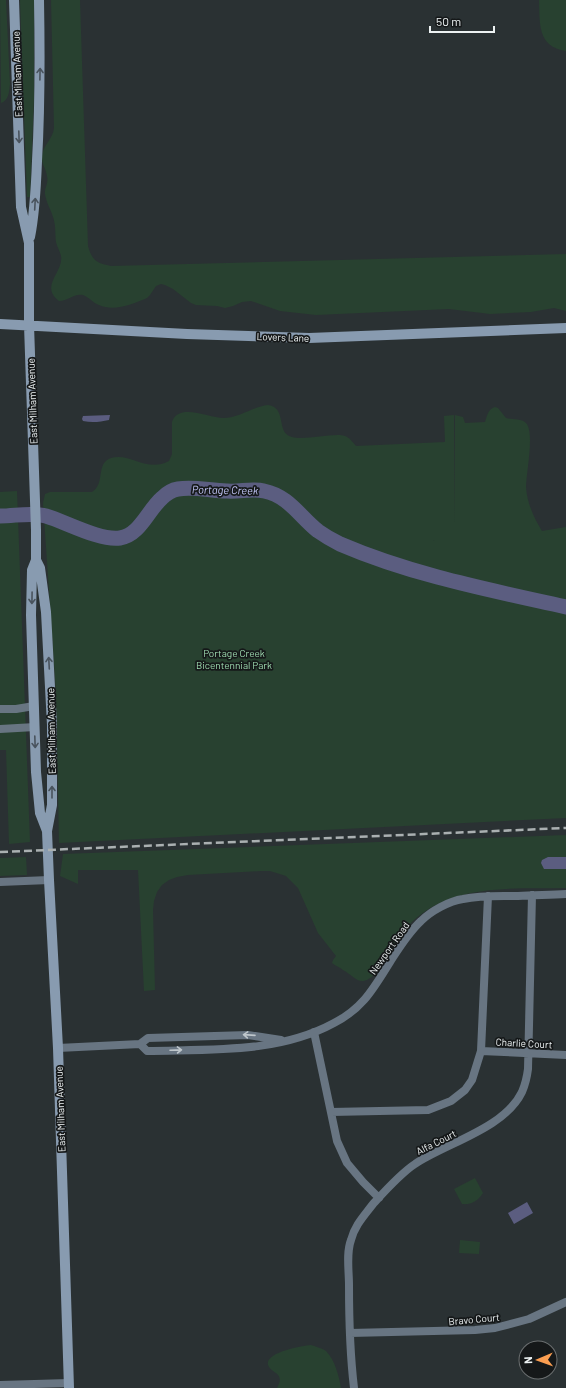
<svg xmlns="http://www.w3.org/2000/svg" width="566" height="1388" viewBox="0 0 566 1388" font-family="Barlow,sans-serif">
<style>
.green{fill:#284130}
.water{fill:#5b5d80}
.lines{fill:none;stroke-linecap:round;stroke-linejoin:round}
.river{stroke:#5b5d80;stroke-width:15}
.street{stroke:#687582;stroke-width:8}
.secondary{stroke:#889bb0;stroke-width:10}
.rail{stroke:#aab0b1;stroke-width:2.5;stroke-dasharray:8 4;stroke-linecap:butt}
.oneway{stroke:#49535d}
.oneway2{stroke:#bec6cb}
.labels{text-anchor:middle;stroke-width:3.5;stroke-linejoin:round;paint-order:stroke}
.street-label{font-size:10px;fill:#edf2f3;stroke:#151819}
.park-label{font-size:10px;fill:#9edab0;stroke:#151819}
.water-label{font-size:11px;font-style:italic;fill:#c5c8f9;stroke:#151819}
</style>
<rect width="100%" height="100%" fill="#2a3133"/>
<path class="green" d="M 0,0 L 6,0 L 10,84 C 9,92 9,100 1,103 Z
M 20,0 L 34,0 L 34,98 L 30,197 L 27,197 Z
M 51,0 L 80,0 L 88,246 C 92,260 96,263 111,266 L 566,254 L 566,311 L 554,308 L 531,312 L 490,314 L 449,309 L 316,315 L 280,311 L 251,301 L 242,302 L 233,306 L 225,308 L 217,306 L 196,305 L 191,303 L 173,289 L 165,285 L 161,284 L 156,286 L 150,295 L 147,298 C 133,304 114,312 99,305 C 93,303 89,297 83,295 C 74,293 68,301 59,301 C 39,286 64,272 61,256 C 60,251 57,247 56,242 C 55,234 56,225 53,217 C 51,210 46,202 45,194 C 44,188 49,183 47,176 C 46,168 41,164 42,156 C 43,145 53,139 54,128 Z
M 539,0 L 566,0 L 566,51 C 537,47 540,23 539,0 Z
M 268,405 C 288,408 275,433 292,437 C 307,441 338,431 347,437 C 351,439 353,443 356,446 L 445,442 L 444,416 L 454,415 L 455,524 L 433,541 L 455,524 L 455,415 L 463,417 L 465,423 L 485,422 C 487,416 488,409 495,407 L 498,408 L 506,418 C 512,420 521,418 526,423 C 535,432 526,473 526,487 C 527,503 534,518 542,531 L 566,527 L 566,818 L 59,843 L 56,693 L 43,503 L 45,494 L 50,492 L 92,492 C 106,483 95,464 111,458 C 130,452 147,473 169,461 L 172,454 L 172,422 C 178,402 210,418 223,418 C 240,418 252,407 268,405 Z
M 17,491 L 30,842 L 9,844 L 6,750 L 0,750 L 0,492 Z
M 566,835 L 566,888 C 513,889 449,883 409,925 C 395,940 386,959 374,975 C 359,988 356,977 343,970 C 339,967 336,966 332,963 L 333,960 L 336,956 L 318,933 L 298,888 L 286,876 L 270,871 L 261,871 L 188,875 L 177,877 L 169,880 L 162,885 L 157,892 L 154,901 L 153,910 L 155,990 L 144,991 L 138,870 L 78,870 L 78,884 L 60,876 L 63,854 Z
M 26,857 L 27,875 L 0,876 L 0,858 Z
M 475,1178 L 483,1193 C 478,1201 471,1205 462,1204 L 454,1189 Z
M 460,1240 L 480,1242 L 479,1254 L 459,1253 Z
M 311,1345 C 316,1347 322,1348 326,1351 C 335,1360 339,1376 341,1388 L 277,1388 C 286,1372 271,1374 268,1365 C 265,1352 302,1346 311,1345 Z"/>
<path class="water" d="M 110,415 L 109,420 C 100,422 92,423 83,421 L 82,419 L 83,416 Z
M 548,857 L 566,857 L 566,869 L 544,869 L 541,863 L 542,860 Z
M 527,1202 L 533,1213 L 514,1224 L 508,1213 Z"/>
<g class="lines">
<path class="river" d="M 0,516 C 15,516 32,512 46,516 C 66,522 100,541 120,538 C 140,535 148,510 162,498 C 166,494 172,490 178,489 C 194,486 211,491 227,491 C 240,492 252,488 264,491 C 289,496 300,517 318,531 C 325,536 332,540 340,544 C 412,575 490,590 566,607"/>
<path class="street" d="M 0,709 L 16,709 L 34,706
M 0,729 L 35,727
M 0,882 L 49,880
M 314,1032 L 337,1141 L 347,1163 L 363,1182 L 379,1198
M 140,1044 L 147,1051 C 209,1049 277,1054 334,1023 C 363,1008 373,989 390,962 C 399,948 408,933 421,921 C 431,911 449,901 463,899 C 481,895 500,896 518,896 C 534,895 550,895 566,894
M 58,1048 L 140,1044 L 148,1038 L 248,1035 L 281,1040
M 481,1051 L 566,1055
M 331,1112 L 428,1110 L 451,1101 L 465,1090 L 472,1080 L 481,1051 L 488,896
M 350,1333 L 475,1330 L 495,1328 L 529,1319 L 566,1302
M 0,1385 L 69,1383
M 354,1388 C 350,1354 349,1319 349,1285 C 349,1271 346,1253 351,1240 C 355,1225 364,1216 373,1204 C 384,1192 401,1173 415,1164 C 446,1143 504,1129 522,1092 C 525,1085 527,1077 528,1069 L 532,895"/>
<path class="secondary" d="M 14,0 L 21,207 L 29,243 L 29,325 L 36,530 L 36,560 L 32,570 L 31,615 L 36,772 L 40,813 L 47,831
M 30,237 C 35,212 36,187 37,161 C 40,108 40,54 39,0
M 0,324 L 187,334 L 309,338 L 566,328
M 36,560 L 40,568 L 46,612 L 52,725 L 52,805 L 47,831 L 49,880 L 58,1048 L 69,1388"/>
<path class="rail" d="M 0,852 L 566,828"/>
</g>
<defs><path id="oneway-shaft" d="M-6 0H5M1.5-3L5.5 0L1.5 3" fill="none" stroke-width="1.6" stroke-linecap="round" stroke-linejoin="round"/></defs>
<g class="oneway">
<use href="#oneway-shaft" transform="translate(40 74) rotate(-89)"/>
<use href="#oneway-shaft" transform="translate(19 137) rotate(88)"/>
<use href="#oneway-shaft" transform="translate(35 204) rotate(-87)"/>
<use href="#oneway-shaft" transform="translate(32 598) rotate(91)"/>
<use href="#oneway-shaft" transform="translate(49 663) rotate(-93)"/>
<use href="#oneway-shaft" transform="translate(35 742) rotate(88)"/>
<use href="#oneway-shaft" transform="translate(52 792) rotate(-90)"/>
</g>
<g class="oneway2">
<use href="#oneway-shaft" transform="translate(249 1035) rotate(-176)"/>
<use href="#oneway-shaft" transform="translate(176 1050) rotate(-2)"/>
</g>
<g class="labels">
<g class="street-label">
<text transform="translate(17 74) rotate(-92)" y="4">East Milham Avenue</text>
<text transform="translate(283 337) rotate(2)" y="4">Lovers Lane</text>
<text transform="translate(32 401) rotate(-92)" y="4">East Milham Avenue</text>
<text transform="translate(51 731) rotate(-91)" y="4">East Milham Avenue</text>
<text transform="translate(389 948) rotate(-55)" y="4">Newport Road</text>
<text transform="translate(524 1043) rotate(3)" y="4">Charlie Court</text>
<text transform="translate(60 1109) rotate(-92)" y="4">East Milham Avenue</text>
<text transform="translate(436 1142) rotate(-27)" y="4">Alfa Court</text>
<text transform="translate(474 1319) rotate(-5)" y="4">Bravo Court</text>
</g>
<g class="park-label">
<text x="234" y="657">Portage Creek<tspan x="234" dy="12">Bicentennial Park</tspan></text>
</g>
<g class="water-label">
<text transform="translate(225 490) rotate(1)" y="4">Portage Creek</text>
</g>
</g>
<g transform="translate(538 1360) rotate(268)"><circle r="19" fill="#151819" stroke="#6b6f70"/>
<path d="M0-3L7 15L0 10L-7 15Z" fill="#fb9e51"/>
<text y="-6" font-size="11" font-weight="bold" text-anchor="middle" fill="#edf2f3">N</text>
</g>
<path d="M430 26v6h64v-6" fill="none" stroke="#edf2f3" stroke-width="2"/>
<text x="436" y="26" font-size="12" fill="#edf2f3" stroke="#151819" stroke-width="3" paint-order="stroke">50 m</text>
</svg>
